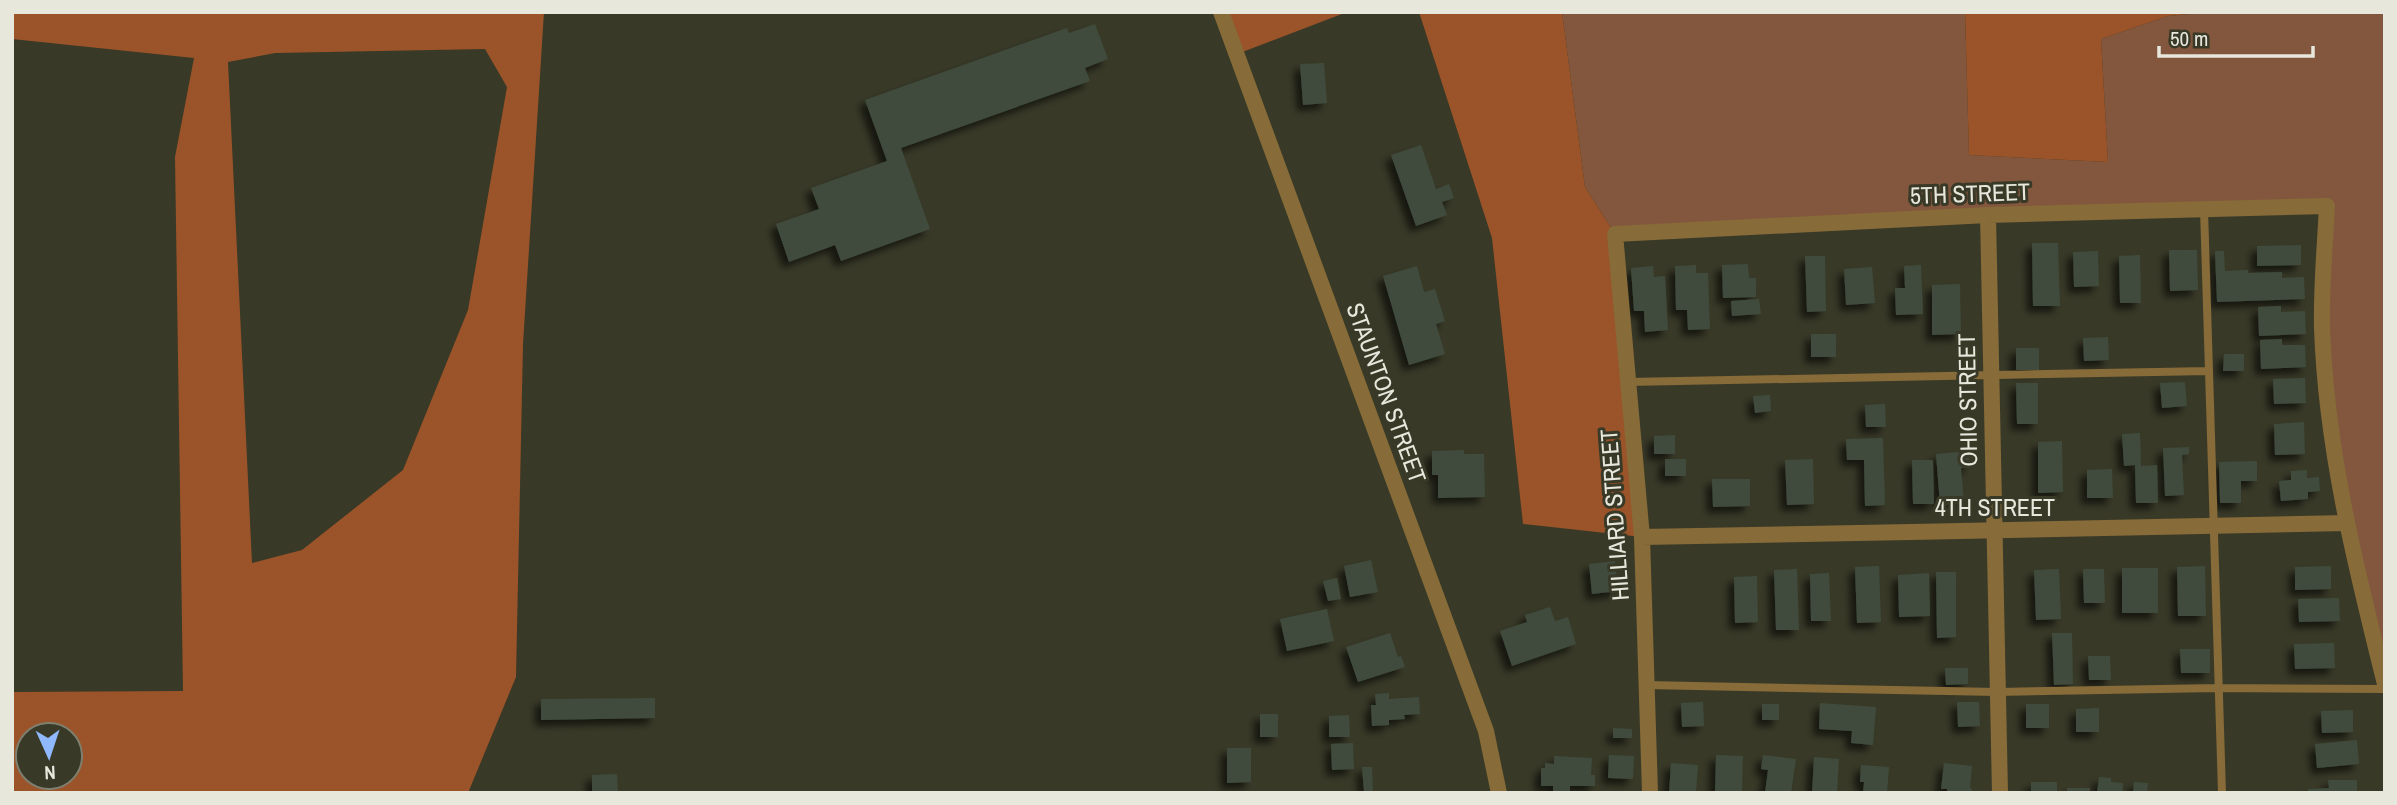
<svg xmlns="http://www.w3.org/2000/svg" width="2397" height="805" viewBox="0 0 2397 805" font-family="'Archivo Narrow',sans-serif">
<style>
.green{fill:#83573e}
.forest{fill:#9b5429;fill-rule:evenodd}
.building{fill:#3f4c3c;filter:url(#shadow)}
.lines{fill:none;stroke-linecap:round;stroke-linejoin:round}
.lane{stroke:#876b39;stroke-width:8}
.street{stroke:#876b39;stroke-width:16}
.labels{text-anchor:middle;stroke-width:6;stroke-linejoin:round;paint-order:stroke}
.street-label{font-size:24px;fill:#e7e7dc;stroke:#383927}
</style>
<defs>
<filter id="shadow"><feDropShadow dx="-6" dy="6" stdDeviation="3.5" flood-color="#0009"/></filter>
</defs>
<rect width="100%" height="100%" fill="#383927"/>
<path class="green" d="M 1562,12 L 1965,12 L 1969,155 L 2108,162 L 2101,39 L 2168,16 L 2210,12 L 2385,12 L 2385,684 L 2330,428 L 2327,206 L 1615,234 L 1585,187 Z"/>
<path class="forest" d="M 12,12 L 544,12 L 523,344 L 516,677 L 468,793 L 12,793 L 12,692 L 183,691 L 175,157 L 194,58 L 12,39 ZM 485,49 L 507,87 L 468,310 L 403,470 L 302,550 L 252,563 L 228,62 L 275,53 ZM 28,735 L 70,735 L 70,777 L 28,777 Z
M 1221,12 L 1347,12 L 1237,54 Z
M 1419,12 L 1562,12 L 1585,187 L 1615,234 L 1642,537 L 1523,524 L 1492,238 Z
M 1965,12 L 2210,12 L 2168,16 L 2101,39 L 2108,162 L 1969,155 Z"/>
<path class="building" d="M 1095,24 L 1108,59 L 1085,68 L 1090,81 L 901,148 L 930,229 L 841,261 L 835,245 L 789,262 L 776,224 L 819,209 L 811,188 L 887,161 L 865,100 L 1067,28 L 1069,33 Z
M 1324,63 L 1327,103 L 1303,105 L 1300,64 Z
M 1421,145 L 1436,189 L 1449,184 L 1454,198 L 1442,202 L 1447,215 L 1416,226 L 1391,155 Z
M 2032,243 L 2058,243 L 2060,306 L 2033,306 Z
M 2301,245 L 2301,265 L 2257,266 L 2257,246 Z
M 2169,250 L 2197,250 L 2198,290 L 2170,291 Z
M 2098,251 L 2099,286 L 2074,287 L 2073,252 Z
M 2215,251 L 2224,251 L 2225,271 L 2248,270 L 2248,273 L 2282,272 L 2282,278 L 2304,277 L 2305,299 L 2217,302 Z
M 2140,255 L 2141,303 L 2120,303 L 2119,256 Z
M 1805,256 L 1825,256 L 1826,311 L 1807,312 Z
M 1748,264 L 1749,278 L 1756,278 L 1756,297 L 1723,298 L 1722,265 Z
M 1696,265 L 1696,273 L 1708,273 L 1710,329 L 1688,330 L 1687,310 L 1676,310 L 1675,266 Z
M 1921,265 L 1923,314 L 1896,315 L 1895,288 L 1905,288 L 1904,266 Z
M 1417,266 L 1424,292 L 1435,289 L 1445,321 L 1436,324 L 1445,354 L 1409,365 L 1383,276 Z
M 1653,266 L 1654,277 L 1665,276 L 1668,330 L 1645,332 L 1644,311 L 1634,311 L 1631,268 Z
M 1872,267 L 1875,303 L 1846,305 L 1844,269 Z
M 1960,284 L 1961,334 L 1932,335 L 1932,285 Z
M 1759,299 L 1761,314 L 1732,316 L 1731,301 Z
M 2281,306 L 2281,312 L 2305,311 L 2306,334 L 2259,336 L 2258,307 Z
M 1811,334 L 1836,334 L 1836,357 L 1811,357 Z
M 2108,337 L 2109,360 L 2084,361 L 2083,338 Z
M 2282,339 L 2282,345 L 2305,345 L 2306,367 L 2261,369 L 2260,340 Z
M 2016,348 L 2039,348 L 2039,370 L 2016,370 Z
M 2224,354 L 2244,354 L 2244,371 L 2223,371 Z
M 2305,378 L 2306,403 L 2274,404 L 2273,379 Z
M 2185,382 L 2187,406 L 2162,408 L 2160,383 Z
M 2016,383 L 2038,383 L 2038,424 L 2017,424 Z
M 1770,395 L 1771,411 L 1755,413 L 1753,396 Z
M 1885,404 L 1886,427 L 1866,427 L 1865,405 Z
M 2304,422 L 2305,454 L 2275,455 L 2274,424 Z
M 2140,433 L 2141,466 L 2157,465 L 2158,503 L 2136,503 L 2135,465 L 2124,466 L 2122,434 Z
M 1675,435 L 1675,454 L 1654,454 L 1654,436 Z
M 1883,438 L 1885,505 L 1865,506 L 1864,460 L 1847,460 L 1846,439 Z
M 2062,441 L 2063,492 L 2038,493 L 2038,442 Z
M 2189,447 L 2189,454 L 2182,455 L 2184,495 L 2165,496 L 2163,448 Z
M 1464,450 L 1464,454 L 1484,454 L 1485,497 L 1438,498 L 1438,475 L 1432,475 L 1432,451 Z
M 1968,451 L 1970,467 L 1961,468 L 1964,503 L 1940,505 L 1936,454 Z
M 1665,459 L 1686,459 L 1686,476 L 1665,476 Z
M 1813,459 L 1814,504 L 1787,505 L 1785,460 Z
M 1912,460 L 1933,460 L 1934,504 L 1913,504 Z
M 2257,461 L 2257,481 L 2241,481 L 2241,503 L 2220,503 L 2219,462 Z
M 2112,469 L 2113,498 L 2087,498 L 2087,470 Z
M 2307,470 L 2307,478 L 2319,477 L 2320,491 L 2308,492 L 2308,499 L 2281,501 L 2279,481 L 2291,480 L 2291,471 Z
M 1712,479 L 1750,479 L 1750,506 L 1713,507 Z
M 1371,560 L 1378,592 L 1350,597 L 1344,566 Z
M 1615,561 L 1618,591 L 1592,594 L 1589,564 Z
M 1879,566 L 1881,622 L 1857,623 L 1855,567 Z
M 2205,566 L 2206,616 L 2178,616 L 2177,567 Z
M 2331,566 L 2331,589 L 2295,590 L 2295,567 Z
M 2122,568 L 2158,568 L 2158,613 L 2122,613 Z
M 1797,569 L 1799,630 L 1776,630 L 1774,570 Z
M 2059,569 L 2061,619 L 2036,620 L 2034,570 Z
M 2083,569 L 2104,569 L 2105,603 L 2084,603 Z
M 1936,572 L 1956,572 L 1956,637 L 1937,638 Z
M 1829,573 L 1831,621 L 1811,621 L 1810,574 Z
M 1929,573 L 1930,616 L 1899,617 L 1898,575 Z
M 1757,576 L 1758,622 L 1735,623 L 1734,577 Z
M 1337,578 L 1341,599 L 1328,601 L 1323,581 Z
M 2339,598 L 2340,621 L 2299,622 L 2298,599 Z
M 1550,607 L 1555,621 L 1568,617 L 1576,644 L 1512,666 L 1500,631 L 1527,622 L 1525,615 Z
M 1327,609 L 1334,641 L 1287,651 L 1280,619 Z
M 1390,633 L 1398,657 L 1401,656 L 1405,667 L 1358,682 L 1346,647 Z
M 2052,633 L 2072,633 L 2073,684 L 2054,685 Z
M 2334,643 L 2335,668 L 2295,669 L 2294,644 Z
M 2180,649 L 2210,649 L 2210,673 L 2181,673 Z
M 2088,656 L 2110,656 L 2111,680 L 2089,680 Z
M 1945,668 L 1968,668 L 1968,684 L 1946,685 Z
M 1389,693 L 1389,699 L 1419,697 L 1420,714 L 1404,715 L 1405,719 L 1389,720 L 1389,725 L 1372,726 L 1371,705 L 1376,705 L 1375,694 Z
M 655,698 L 655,718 L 541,720 L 541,699 Z
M 1703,702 L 1704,726 L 1682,727 L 1681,703 Z
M 1957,702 L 1979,702 L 1980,726 L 1958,727 Z
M 1820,703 L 1876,707 L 1873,745 L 1851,743 L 1852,731 L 1819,729 Z
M 1762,704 L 1779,704 L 1779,720 L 1762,720 Z
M 2026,704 L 2049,704 L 2049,728 L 2026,728 Z
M 2099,708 L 2099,732 L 2076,732 L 2076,709 Z
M 2353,710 L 2353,732 L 2322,733 L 2321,711 Z
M 1260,714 L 1278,714 L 1278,737 L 1260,737 Z
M 1349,715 L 1350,737 L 1329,737 L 1329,716 Z
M 1613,728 L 1632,729 L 1632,738 L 1613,738 Z
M 2357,740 L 2359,764 L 2317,768 L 2315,744 Z
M 1353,743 L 1354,769 L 1332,770 L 1331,744 Z
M 1227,748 L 1251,748 L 1251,782 L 1227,783 Z
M 1609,755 L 1634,756 L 1633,779 L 1608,778 Z
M 1716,755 L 1743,756 L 1742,793 L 1715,793 Z
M 1763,755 L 1796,759 L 1791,793 L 1765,793 L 1768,770 L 1761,769 Z
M 1554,756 L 1592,758 L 1591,775 L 1595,775 L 1595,786 L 1570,786 L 1570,793 L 1553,793 L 1553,786 L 1541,786 L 1541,768 L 1545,768 L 1545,763 L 1554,764 Z
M 1814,757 L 1839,759 L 1837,793 L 1812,793 Z
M 1671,763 L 1698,765 L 1696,793 L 1669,793 Z
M 1944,763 L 1972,766 L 1970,788 L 1972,789 L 1971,793 L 1947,793 L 1947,789 L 1941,789 Z
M 1861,765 L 1889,767 L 1887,793 L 1863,793 L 1864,782 L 1860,782 Z
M 1362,767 L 1372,767 L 1373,791 L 1364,791 Z
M 617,774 L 618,793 L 592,793 L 592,775 Z
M 2099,777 L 2111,778 L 2111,782 L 2123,783 L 2122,793 L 2097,793 Z
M 2328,780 L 2357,780 L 2357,793 L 2308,793 L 2308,789 L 2329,788 Z
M 2031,782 L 2057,782 L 2057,793 L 2031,793 Z
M 2134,782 L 2148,783 L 2147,793 L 2133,793 Z
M 2067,788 L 2090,788 L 2090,793 L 2067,793 Z"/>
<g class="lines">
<path class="lane" d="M 2204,209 L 2222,793
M 1628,382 L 2209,371
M 1646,685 L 1997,692 L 2218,688 L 2385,689"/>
<path class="street" d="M 1221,12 L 1486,731 L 1499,793
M 1988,215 L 2000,793
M 1642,537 C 1877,532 2112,529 2347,523
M 1650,793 L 1642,537 L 1615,234 L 1988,215 L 2327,206 C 2325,246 2321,288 2322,328 C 2326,449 2356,568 2385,684"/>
</g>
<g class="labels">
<g class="street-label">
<text transform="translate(1970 194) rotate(-2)" y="8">5TH STREET</text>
<text transform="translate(1386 393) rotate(70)" y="8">STAUNTON STREET</text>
<text transform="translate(1968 400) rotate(-91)" y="8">OHIO STREET</text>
<text x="1995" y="516">4TH STREET</text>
<text transform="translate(1615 515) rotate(-94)" y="8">HILLIARD STREET</text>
</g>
</g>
<rect width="2397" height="805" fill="none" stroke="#e7e7dc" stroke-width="28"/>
<g transform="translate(49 756) rotate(177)"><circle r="33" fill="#383927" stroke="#7e7f6f" stroke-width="2"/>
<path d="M0-5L12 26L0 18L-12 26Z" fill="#8fb8fd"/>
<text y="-10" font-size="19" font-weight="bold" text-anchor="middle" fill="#e7e7dc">N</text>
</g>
<path d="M2159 46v10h154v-10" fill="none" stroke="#e7e7dc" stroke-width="3.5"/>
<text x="2170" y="46" font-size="21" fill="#e7e7dc" stroke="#383927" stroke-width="5" paint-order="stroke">50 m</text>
</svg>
